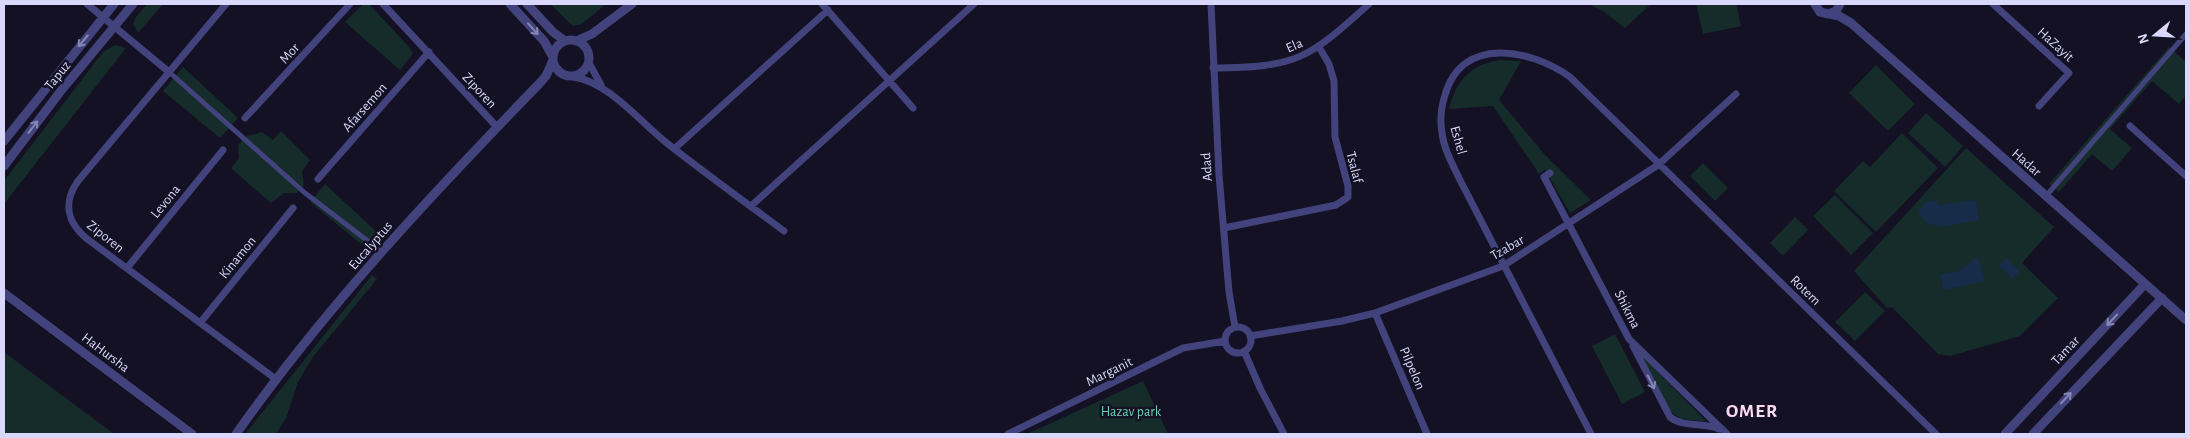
<svg xmlns="http://www.w3.org/2000/svg" width="2190" height="438" viewBox="0 0 2190 438" font-family="'Alegreya Sans',sans-serif">
<style>
.green{fill:#152c2a}
.water{fill:#162c48}
.lines{fill:none;stroke-linecap:round;stroke-linejoin:round}
.pedestrian{stroke:#42437c;stroke-width:5}
.minor{stroke:#42437c;stroke-width:7}
.tertiary{stroke:#42437c;stroke-width:9}
.oneway{stroke:#8686b5}
.labels{text-anchor:middle;stroke-width:5;stroke-linejoin:round;paint-order:stroke}
.street-label{font-size:14px;fill:#d9d8fa;stroke:#131123}
.park-label{font-size:14px;fill:#6cd2b2;stroke:#131123}
.district-label{font-size:19px;font-weight:bold;letter-spacing:1px;fill:#fbd9f1;stroke:#131123}
</style>
<rect width="100%" height="100%" fill="#131123"/>
<path class="green" d="M 147,4 L 163,4 L 138,33 L 133,24 L 136,17 Z
M 363,4 L 369,4 L 410,48 L 413,54 L 400,70 L 345,22 Z
M 550,4 L 606,4 L 582,24 L 573,26 Z
M 1589,4 L 1651,4 L 1625,28 L 1603,11 Z
M 1696,4 L 1736,4 L 1741,26 L 1703,34 Z
M 115,45 L 126,48 L 4,204 L 4,181 L 103,52 Z
M 2169,47 L 2186,62 L 2186,95 L 2179,104 L 2152,81 L 2110,129 L 2132,148 L 2112,171 L 2092,154 L 2059,192 L 2049,184 Z
M 1499,60 L 1521,61 L 1499,100 L 1546,156 L 1591,200 L 1570,213 L 1545,170 L 1539,174 L 1493,106 L 1449,109 C 1456,81 1470,65 1499,60 Z
M 1876,65 L 1915,104 L 1888,131 L 1849,93 Z
M 183,67 L 238,118 L 220,138 L 163,91 Z
M 1926,113 L 1963,146 L 1945,167 L 1908,133 Z
M 281,131 L 310,160 L 302,171 L 304,185 L 297,193 L 284,193 L 271,203 L 231,168 L 239,158 L 238,145 L 247,136 L 262,132 L 273,140 Z
M 1902,133 L 1938,168 L 1876,232 L 1834,191 L 1863,161 L 1870,167 Z
M 1966,148 L 2054,227 L 2022,263 L 2058,298 L 2020,336 L 1950,356 L 1938,354 L 1892,307 L 1887,308 L 1854,271 Z
M 1703,163 L 1728,188 L 1715,201 L 1690,176 Z
M 325,184 L 380,235 L 367,249 L 310,202 Z
M 1835,195 L 1873,233 L 1851,255 L 1813,216 Z
M 1795,217 L 1808,230 L 1783,256 L 1770,243 Z
M 372,275 L 377,279 L 312,358 L 298,382 L 286,418 L 276,434 L 245,434 Z
M 1865,292 L 1885,311 L 1855,341 L 1835,322 Z
M 1615,334 L 1645,392 L 1622,404 L 1592,346 Z
M 4,352 L 114,434 L 4,434 Z
M 1642,356 L 1707,422 C 1697,419 1686,422 1677,416 C 1663,408 1650,372 1642,356 Z
M 1143,381 L 1168,434 L 1027,434 Z"/>
<path class="water" d="M 1937,200 L 1938,205 L 1976,200 L 1979,220 L 1942,227 L 1929,224 L 1918,213 L 1924,203 Z
M 1978,256 L 1985,281 L 1944,290 L 1940,275 L 1959,271 Z
M 2006,258 L 2020,271 L 2013,279 L 1999,266 Z"/>
<g class="lines">
<path class="pedestrian" d="M 169,72 L 305,193 L 381,251
M 2046,196 L 2186,34"/>
<path class="minor" d="M 87,4 L 169,72
M 226,4 L 78,181 C 63,202 67,222 86,238 L 277,380
M 383,4 L 497,127
M 822,4 L 913,108
M 1211,4 L 1219,175 L 1229,292 L 1235,327
M 1993,4 L 2069,73 L 2039,106
M 589,63 L 601,85
M 1213,68 C 1297,67 1307,60 1369,4
M 573,77 C 609,82 640,122 668,144 C 706,174 745,202 784,231
M 245,118 L 350,4
M 2130,126 L 2186,176
M 674,149 L 828,10
M 1550,173 L 1544,177 L 1629,339 L 1727,434
M 318,179 L 429,52
M 751,206 L 974,4
M 1224,228 L 1336,205 L 1348,197 L 1348,186 L 1335,137 L 1334,81 L 1329,64 L 1319,47
M 127,268 L 223,150
M 1375,313 L 1427,434
M 200,323 L 293,208
M1225 340a13 13 0 1 1 26 0a13 13 0 1 1-26 0Z
M 1250,336 L 1342,321 L 1375,313 L 1503,266 L 1658,165 L 1736,94
M 1633,346 L 1670,417 C 1683,428 1704,422 1719,429
M 1244,351 L 1260,388 L 1284,434
M 1008,434 L 1183,348 L 1225,341
M 1591,434 L 1460,180 C 1453,165 1444,150 1442,133 C 1440,121 1441,107 1445,95 C 1462,35 1531,49 1570,77 L 1936,434"/>
<path class="tertiary" d="M 510,4 L 544,41 L 553,57
M 527,4 L 553,32 L 565,41
M 1815,4 L 1820,12 L 1829,14 L 1836,11 L 1840,4
M 1830,14 L 1839,16 L 1851,23 L 2186,320
M553 58a18 18 0 1 1 36 0a18 18 0 1 1-36 0Z
M 576,41 L 592,34 L 632,4
M 4,141 L 114,4
M 4,166 L 60,92 L 133,4
M 4,293 L 192,434
M 236,434 C 325,308 431,195 538,85 L 546,76 L 553,60
M 2005,434 L 2145,284
M 2033,434 L 2162,298"/>
</g>
<defs><path id="oneway-shaft" d="M-6 0H5M1.5-3L5.5 0L1.5 3" fill="none" stroke-width="1.6" stroke-linecap="round" stroke-linejoin="round" transform="scale(1.25)"/></defs>
<g class="oneway">
<use href="#oneway-shaft" transform="translate(533 29) rotate(48)"/>
<use href="#oneway-shaft" transform="translate(83 41) rotate(130)"/>
<use href="#oneway-shaft" transform="translate(33 127) rotate(-52)"/>
<use href="#oneway-shaft" transform="translate(2112 320) rotate(133)"/>
<use href="#oneway-shaft" transform="translate(1651 382) rotate(63)"/>
<use href="#oneway-shaft" transform="translate(2066 398) rotate(-47)"/>
</g>
<g class="labels">
<g class="street-label">
<text transform="translate(2056 44) rotate(42)" y="5">HaZayit</text>
<text transform="translate(1294 45) rotate(-23)" y="5">Ela</text>
<text transform="translate(289 53) rotate(-48)" y="5">Mor</text>
<text transform="translate(57 75) rotate(-51)" y="5">Tapuz</text>
<text transform="translate(480 90) rotate(47)" y="5">Ziporen</text>
<text transform="translate(364 107) rotate(-49)" y="5">Afarsemon</text>
<text transform="translate(1459 140) rotate(74)" y="5">Eshel</text>
<text transform="translate(2027 162) rotate(41)" y="5">Hadar</text>
<text transform="translate(1206 167) rotate(-94)" y="5">Adad</text>
<text transform="translate(1355 167) rotate(76)" y="5">Tsalaf</text>
<text transform="translate(165 201) rotate(-51)" y="5">Levona</text>
<text transform="translate(106 236) rotate(38)" y="5">Ziporen</text>
<text transform="translate(370 245) rotate(-49)" y="5">Eucalyptus</text>
<text transform="translate(1507 247) rotate(-30)" y="5">Tzabar</text>
<text transform="translate(237 257) rotate(-51)" y="5">Kinamon</text>
<text transform="translate(1806 290) rotate(44)" y="5">Rotem</text>
<text transform="translate(1628 309) rotate(63)" y="5">Shikma</text>
<text transform="translate(2065 350) rotate(-47)" y="5">Tamar</text>
<text transform="translate(106 352) rotate(37)" y="5">HaHursha</text>
<text transform="translate(1413 368) rotate(67)" y="5">Pilpelon</text>
<text transform="translate(1109 371) rotate(-26)" y="5">Marganit</text>
</g>
<g class="park-label">
<text x="1131" y="416">Hazav park</text>
</g>
<g class="district-label">
<text x="1752" y="417">OMER</text>
</g>
</g>
<rect width="2190" height="438" fill="none" stroke="#d9d8fa" stroke-width="10"/>
<g transform="translate(2155 35) rotate(252)" stroke="#131123" stroke-width="4" paint-order="stroke">
<path d="M0-4L9 19L0 12L-9 19Z" fill="#d9d8fa"/>
<text y="-8" font-size="14" font-weight="bold" text-anchor="middle" fill="#d9d8fa">N</text>
</g>
</svg>
